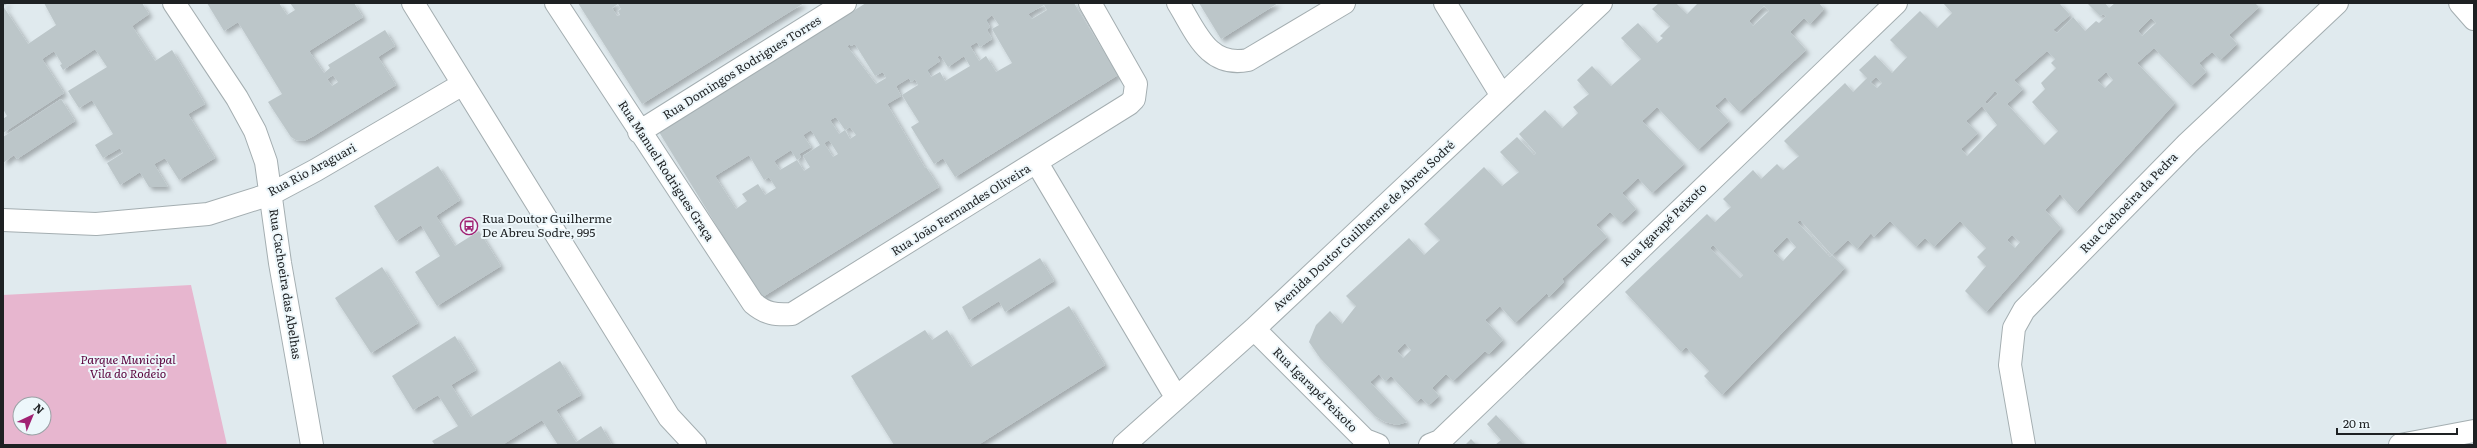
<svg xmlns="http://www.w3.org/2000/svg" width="2477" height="448" viewBox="0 0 2477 448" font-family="Literata,serif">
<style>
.park{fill:#e7b6cf;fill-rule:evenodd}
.building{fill:#bcc6c9;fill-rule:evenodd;filter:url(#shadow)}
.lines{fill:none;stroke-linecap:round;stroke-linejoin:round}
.minor-casing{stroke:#a4aeb1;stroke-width:24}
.minor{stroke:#fff;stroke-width:22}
.labels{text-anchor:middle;stroke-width:4;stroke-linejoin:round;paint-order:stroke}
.street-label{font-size:12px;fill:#1e2123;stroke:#edf7fb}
.poi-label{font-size:12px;fill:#1e2123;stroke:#edf7fb;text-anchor:start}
.park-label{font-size:12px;font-style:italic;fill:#5a033d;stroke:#edf7fb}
</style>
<defs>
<filter id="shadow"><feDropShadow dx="3.5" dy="3.5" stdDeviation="2" flood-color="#0004"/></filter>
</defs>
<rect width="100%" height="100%" fill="#e0eaee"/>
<path class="park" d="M 191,285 L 227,445 L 3,445 L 3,295 ZM 20,404 L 44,404 L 44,428 L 20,428 Z"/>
<path class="building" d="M 3,3 L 9,3 L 3,6 L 28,44 L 56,25 L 44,3 L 142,3 L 149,14 L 132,26 L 155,61 L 172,50 L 205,104 L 188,114 L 215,158 L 179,180 L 165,158 L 154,164 L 168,187 L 149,187 L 140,172 L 120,185 L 107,163 L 123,153 L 120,148 L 103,158 L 95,145 L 113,134 L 92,100 L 79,108 L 68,91 L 107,67 L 95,49 L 63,70 L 60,65 L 62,64 L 54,51 L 42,59 L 64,93 L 3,133 L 3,119 L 7,116 L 3,109 Z
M 207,3 L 279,3 L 287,15 L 295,10 L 290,3 L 354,3 L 363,17 L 309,51 L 324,73 L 330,68 L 328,65 L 385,30 L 395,46 L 378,57 L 396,85 L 312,137 L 304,141 L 296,140 L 291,137 L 268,102 L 282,94 L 238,22 L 224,31 ZM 333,75 L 338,82 L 332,86 L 327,79 Z
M 578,3 L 804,3 L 642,104 ZM 618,4 L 621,9 L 618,11 L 620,15 L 617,16 L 612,8 Z
M 866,3 L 1074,3 L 1118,75 L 955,177 L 943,158 L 934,164 L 911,127 L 919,122 L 902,95 L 918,85 L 915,79 L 911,82 L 909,78 L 896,86 L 901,96 L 887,104 L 925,168 L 926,167 L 939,187 L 761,298 L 659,132 ZM 1044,5 L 1047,10 L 1032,19 L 1028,14 ZM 992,15 L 999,25 L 992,29 L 1012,63 L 996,72 L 986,56 L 979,61 L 970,46 L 977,42 L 980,47 L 992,39 L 987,30 L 990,27 L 986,20 ZM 850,44 L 851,46 L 855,44 L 875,76 L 883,72 L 886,78 L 876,84 L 847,46 ZM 940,55 L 948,67 L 964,56 L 970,66 L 945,81 L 940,72 L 931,77 L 927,70 L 940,61 L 937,57 ZM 836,117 L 845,130 L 839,134 L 830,120 ZM 850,127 L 856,135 L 850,139 L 845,130 ZM 811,130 L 820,145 L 803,156 L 810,167 L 804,171 L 797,160 L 780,170 L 774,161 L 791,150 L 797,160 L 801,157 L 799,154 L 811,147 L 803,135 ZM 829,140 L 838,154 L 833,157 L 824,143 ZM 749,155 L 764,180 L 769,177 L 776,188 L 765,195 L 758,184 L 742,194 L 747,201 L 736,209 L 715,176 Z
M 1199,3 L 1278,3 L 1221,39 Z
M 1659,3 L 1676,3 L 1687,14 L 1698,3 L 1819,3 L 1824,9 L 1810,24 L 1804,18 L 1790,32 L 1806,50 L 1739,112 L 1725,97 L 1715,106 L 1729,121 L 1698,150 L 1657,107 L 1642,121 L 1684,164 L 1652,193 L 1638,178 L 1622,193 L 1636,209 L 1621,223 L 1610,212 L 1596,225 L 1607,237 L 1562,279 L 1564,282 L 1549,297 L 1547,293 L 1515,323 L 1500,306 L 1485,320 L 1503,340 L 1489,354 L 1485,351 L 1453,381 L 1446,374 L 1432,388 L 1439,396 L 1429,405 L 1421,398 L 1416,402 L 1391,376 L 1385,381 L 1379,374 L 1370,382 L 1407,422 L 1397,425 L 1385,422 L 1375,416 L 1320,358 L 1309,342 L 1316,325 L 1330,311 L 1342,324 L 1356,306 L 1346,296 L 1409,238 L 1424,255 L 1440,240 L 1424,224 L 1484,167 L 1502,186 L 1519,172 L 1500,152 L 1517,137 L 1534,155 L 1536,153 L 1519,134 L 1545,110 L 1562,128 L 1578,113 L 1573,107 L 1589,94 L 1577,80 L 1592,66 L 1611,86 L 1641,59 L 1621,38 L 1638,23 L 1657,43 L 1663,38 L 1660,36 L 1670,26 L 1652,9 ZM 1764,6 L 1769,11 L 1753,26 L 1749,21 ZM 1405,343 L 1411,350 L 1403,358 L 1397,351 Z
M 1943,3 L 2061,3 L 2060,4 L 2070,15 L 2053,30 L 2057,33 L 2073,17 L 2085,31 L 2096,21 L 2099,23 L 2106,16 L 2103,14 L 2100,16 L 2087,3 L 2105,3 L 2109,8 L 2115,3 L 2255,3 L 2259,7 L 2229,35 L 2237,44 L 2220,60 L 2212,52 L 2199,63 L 2206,72 L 2191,86 L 2154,48 L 2137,63 L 2175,103 L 2076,212 L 2060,194 L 2045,210 L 2061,228 L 1986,312 L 1965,291 L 1986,266 L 1977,257 L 1986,248 L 1960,221 L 1934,247 L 1925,238 L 1916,247 L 1890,221 L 1874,237 L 1871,233 L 1857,249 L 1848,240 L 1832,255 L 1800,220 L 1797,222 L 1830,257 L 1832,255 L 1845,268 L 1722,395 L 1704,376 L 1709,371 L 1686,347 L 1681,352 L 1625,292 L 1707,214 L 1715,222 L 1731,207 L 1723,199 L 1753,170 L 1761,179 L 1777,164 L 1783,170 L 1799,156 L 1784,141 L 1845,83 L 1853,92 L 1867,78 L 1859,70 L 1875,55 L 1892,73 L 1907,57 L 1890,40 L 1920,11 L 1937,28 L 1952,13 ZM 2151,18 L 2156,23 L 2142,36 L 2138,31 ZM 2047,51 L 2055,59 L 2051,63 L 2056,68 L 2041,83 L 2045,89 L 2032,102 L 2058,131 L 2044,145 L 2007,104 L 2023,89 L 2014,80 ZM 2106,72 L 2113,80 L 2105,88 L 2097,80 ZM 1876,77 L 1882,83 L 1877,88 L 1870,82 ZM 1995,91 L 1998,94 L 1987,104 L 1985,102 ZM 1982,106 L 1997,125 L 1967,156 L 1961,149 L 1978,133 L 1966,121 ZM 2012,235 L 2020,242 L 2015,248 L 2007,240 ZM 1787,237 L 1796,247 L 1783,261 L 1773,251 ZM 1713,245 L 1743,275 L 1740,278 L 1710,248 Z
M 61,99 L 75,121 L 17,159 L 14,155 L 3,163 L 3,137 Z
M 438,166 L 460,200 L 436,216 L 455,246 L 479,231 L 501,266 L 437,306 L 415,272 L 440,256 L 421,225 L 396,241 L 374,206 Z
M 1040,258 L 1054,281 L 1005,312 L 999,301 L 969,320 L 962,307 Z
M 382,267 L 418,323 L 371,353 L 335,298 Z
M 1069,306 L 1105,365 L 978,445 L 894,445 L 851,376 L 925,330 L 932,340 L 947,330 L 971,367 Z
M 455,336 L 476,370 L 451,385 L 471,417 L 560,361 L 581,395 L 556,410 L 576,442 L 601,426 L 612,445 L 558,445 L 542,420 L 502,445 L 435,445 L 432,441 L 458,426 L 438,395 L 413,410 L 392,376 Z
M 1496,415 L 1524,445 L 1495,445 L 1501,440 L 1487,424 Z
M 1471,439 L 1477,445 L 1465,445 Z"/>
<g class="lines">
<defs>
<path id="minor" d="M 174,3 L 237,98 L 255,131 L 266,162 L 280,263 L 312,445
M 413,3 L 669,417 L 695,445
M 556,3 L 753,303 C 766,314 775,315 792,314 L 1129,104 L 1134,99 L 1136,84 L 1090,3
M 1178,3 C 1196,32 1208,68 1248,60 L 1344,3
M 1445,3 L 1502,96
M 2460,3 L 2474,19
M 639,132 L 845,3
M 1037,163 L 1176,397
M 3,220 L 96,224 L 208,214 L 271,194 L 316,170 L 463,84
M 1254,329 L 1365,440 L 1378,445
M 1124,445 L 1254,329 L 1601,3
M 1430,445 L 1440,441 L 1896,3
M 2024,445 L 2010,365 L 2014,328 L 2024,310 L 2188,143 L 2337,3
M 2400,445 L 2474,431"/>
</defs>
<use href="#minor" class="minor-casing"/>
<use href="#minor" class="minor"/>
</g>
<defs>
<symbol id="bus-ring" viewBox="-11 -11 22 22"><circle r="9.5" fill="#edf7fb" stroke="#a12173" stroke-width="1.5"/><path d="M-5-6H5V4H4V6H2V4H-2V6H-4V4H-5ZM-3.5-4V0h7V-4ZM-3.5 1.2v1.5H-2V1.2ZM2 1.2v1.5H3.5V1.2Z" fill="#a12173"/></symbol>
</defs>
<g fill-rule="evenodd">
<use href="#bus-ring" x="459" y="216" width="20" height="20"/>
</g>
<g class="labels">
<g class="street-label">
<text transform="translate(742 68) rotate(-32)" y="4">Rua Domingos Rodrigues Torres</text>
<text transform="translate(312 170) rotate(-28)" y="4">Rua Rio Araguari</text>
<text transform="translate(666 171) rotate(57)" y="4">Rua Manuel Rodrigues Graça</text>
<text transform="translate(2129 203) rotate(-46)" y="4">Rua Cachoeira da Pedra</text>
<text transform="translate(961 210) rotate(-32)" y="4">Rua João Fernandes Oliveira</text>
<text transform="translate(1664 225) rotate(-44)" y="4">Rua Igarapé Peixoto</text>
<text transform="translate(1364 226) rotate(-43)" y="4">Avenida Doutor Guilherme de Abreu Sodré</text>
<text transform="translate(285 284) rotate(81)" y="4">Rua Cachoeira das Abelhas</text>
<text transform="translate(1315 390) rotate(45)" y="4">Rua Igarapé Peixoto</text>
</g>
<g class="poi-label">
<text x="482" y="223">Rua Doutor Guilherme<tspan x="482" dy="14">De Abreu Sodre, 995</tspan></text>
</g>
<g class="park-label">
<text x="128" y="364">Parque Municipal<tspan x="128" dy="14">Vila do Rodeio</tspan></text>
</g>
</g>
<rect width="2477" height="448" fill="none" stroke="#1e2123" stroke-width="8"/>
<g transform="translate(32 416) rotate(44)"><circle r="19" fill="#edf7fb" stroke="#9aa1a5"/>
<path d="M0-3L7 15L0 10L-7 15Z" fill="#a12173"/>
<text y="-6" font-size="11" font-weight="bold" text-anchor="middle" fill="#1e2123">N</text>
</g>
<path d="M2337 428v6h120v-6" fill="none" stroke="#1e2123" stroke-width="2"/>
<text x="2343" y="428" font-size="12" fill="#1e2123" stroke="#edf7fb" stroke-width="3" paint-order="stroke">20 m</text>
</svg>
